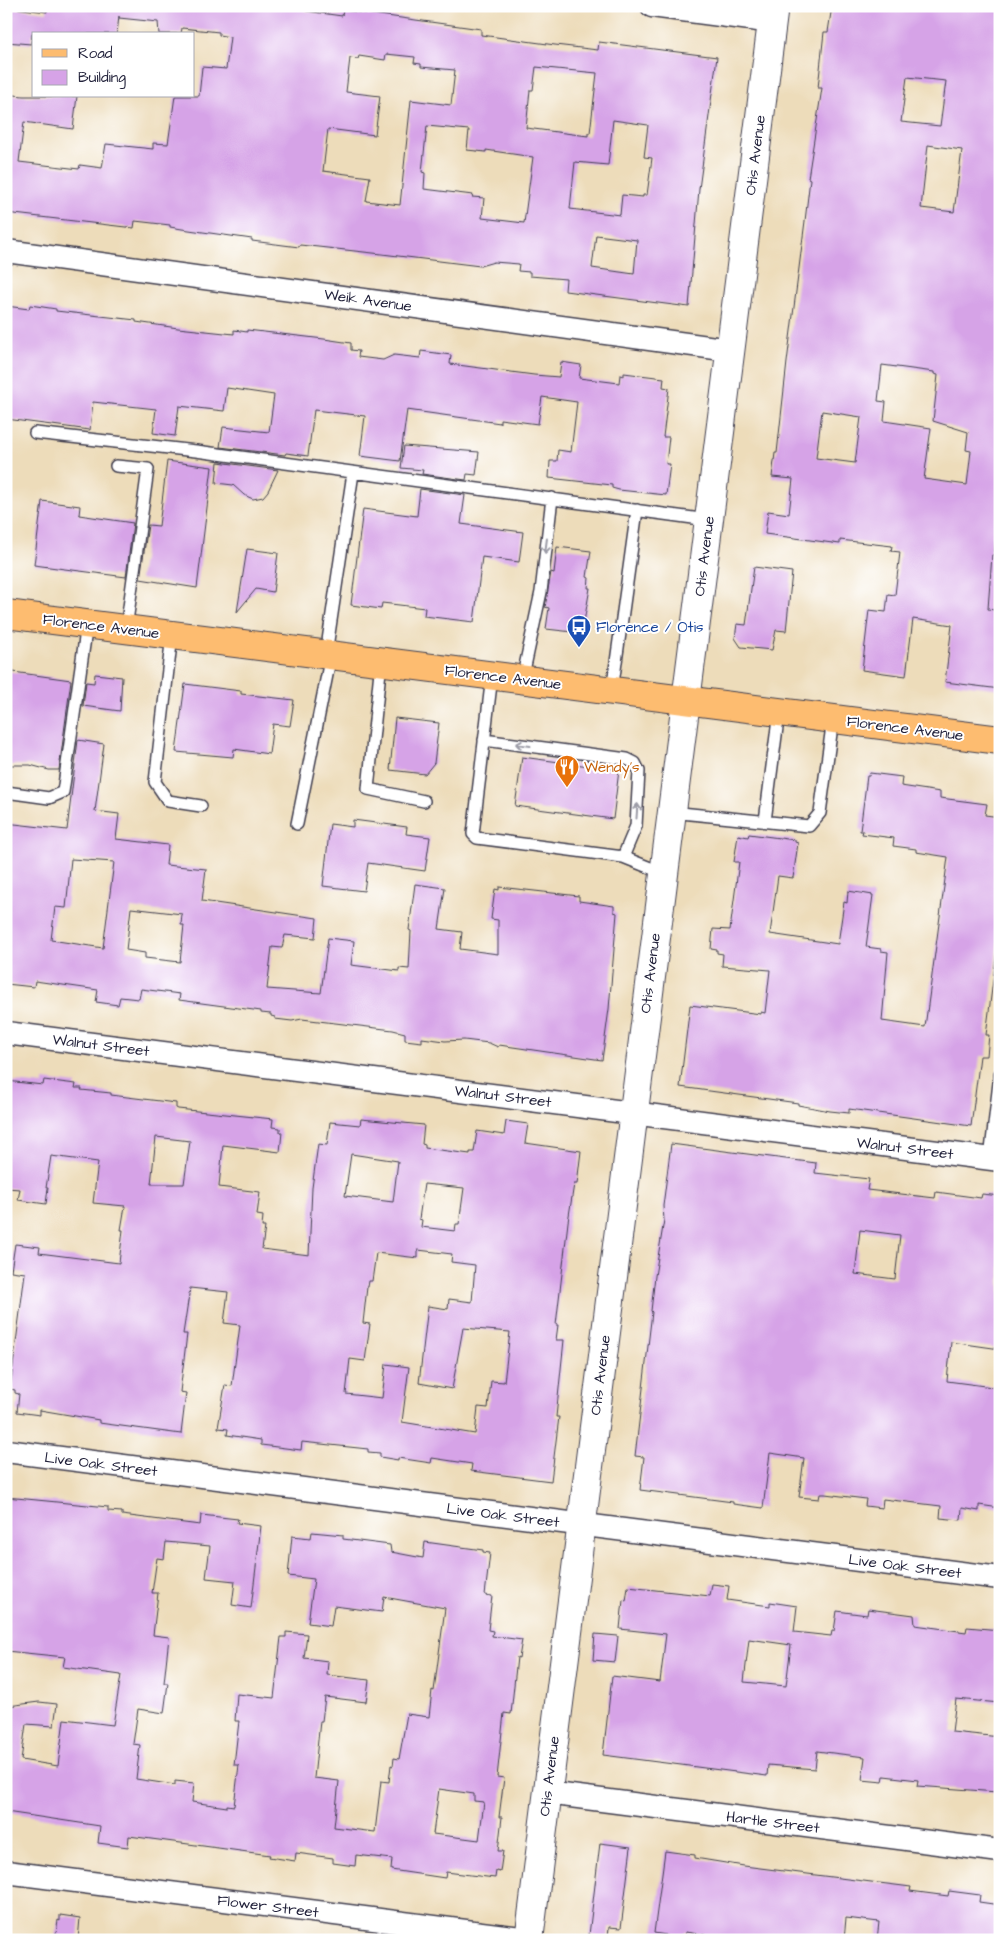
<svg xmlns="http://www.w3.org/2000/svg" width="1006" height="1946" viewBox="0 0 1006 1946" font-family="'Architects Daughter',sans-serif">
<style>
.building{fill:#d6a3e7;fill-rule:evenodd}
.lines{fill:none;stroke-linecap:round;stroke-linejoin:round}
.service-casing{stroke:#403e4e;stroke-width:14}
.minor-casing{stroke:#403e4e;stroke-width:25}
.tertiary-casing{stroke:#403e4e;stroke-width:30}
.primary-casing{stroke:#403e4e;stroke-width:30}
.service{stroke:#fff;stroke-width:11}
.minor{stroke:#fff;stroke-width:22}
.tertiary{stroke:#fff;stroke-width:28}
.primary{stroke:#fdbc70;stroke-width:28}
.oneway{stroke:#9c9ca7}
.labels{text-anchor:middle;stroke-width:4;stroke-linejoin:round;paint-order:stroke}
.street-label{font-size:15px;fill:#22223b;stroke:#fff}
.transit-label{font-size:15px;fill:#164399;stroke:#fff;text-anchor:start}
.food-label{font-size:15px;fill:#c56008;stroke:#fff;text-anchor:start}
</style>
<rect width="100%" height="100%" fill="#fff"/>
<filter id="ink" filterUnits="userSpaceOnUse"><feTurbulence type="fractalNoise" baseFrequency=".02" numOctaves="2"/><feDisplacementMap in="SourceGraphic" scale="10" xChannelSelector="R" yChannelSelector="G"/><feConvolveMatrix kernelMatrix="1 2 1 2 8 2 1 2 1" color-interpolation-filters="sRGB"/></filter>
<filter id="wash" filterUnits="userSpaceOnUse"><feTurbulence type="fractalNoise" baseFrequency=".0096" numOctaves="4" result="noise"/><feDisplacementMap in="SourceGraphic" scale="20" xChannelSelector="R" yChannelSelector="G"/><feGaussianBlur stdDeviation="1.12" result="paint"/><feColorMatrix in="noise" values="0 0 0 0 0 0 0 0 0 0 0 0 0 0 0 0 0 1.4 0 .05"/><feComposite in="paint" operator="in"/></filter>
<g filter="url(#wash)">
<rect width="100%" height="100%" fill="#eddcba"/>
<g id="blocks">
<path class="building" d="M 47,6 L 307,6 L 306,11 L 342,16 L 343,10 L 481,29 L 481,35 L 555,45 L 598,50 L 599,42 L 717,57 L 699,189 L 689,307 L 565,291 L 566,279 L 530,276 L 530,272 L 518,271 L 519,264 L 494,262 L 480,266 L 382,254 L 300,245 L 299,247 L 252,241 L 252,239 L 182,229 L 170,227 L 170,225 L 135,221 L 134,228 L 6,213 L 6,94 L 23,96 L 77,96 L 73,129 L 24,122 L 19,162 L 79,169 L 80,165 L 102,168 L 106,144 L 153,149 L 153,143 L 168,144 L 175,96 L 199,96 L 202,67 L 226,69 L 230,37 L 219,35 L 219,32 L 182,28 L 181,34 L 159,34 L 158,22 L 119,18 L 119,16 L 117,34 L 32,34 L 31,44 L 6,42 L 6,7 L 47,12 ZM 386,54 L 415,57 L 414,63 L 421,64 L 421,67 L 455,70 L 451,105 L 411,100 L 400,205 L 366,201 L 370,177 L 323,171 L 328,129 L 375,135 L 380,96 L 346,92 L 350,58 L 358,59 L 359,56 L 385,60 ZM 536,67 L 597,73 L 590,133 L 588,133 L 588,136 L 526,128 L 530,90 L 533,90 ZM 613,120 L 648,125 L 644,157 L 652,158 L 647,195 L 643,195 L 643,197 L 622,195 L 620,215 L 570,209 L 575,162 L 608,165 ZM 427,126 L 469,130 L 467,150 L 486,152 L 486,150 L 533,157 L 524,223 L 482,218 L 484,198 L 472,197 L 473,195 L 424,189 L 425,173 L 422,172 ZM 596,235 L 637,240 L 634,274 L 592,268 Z
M 832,6 L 973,6 L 1000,11 L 1000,502 L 994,555 L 992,555 L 988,609 L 1000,611 L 1000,689 L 945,682 L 952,625 L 913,619 L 906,676 L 862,670 L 869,610 L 886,612 L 888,594 L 895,595 L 900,552 L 891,551 L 892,546 L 840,540 L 840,544 L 765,534 L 768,511 L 789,514 L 793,479 L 772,477 L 775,453 L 777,453 L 787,362 L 805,221 L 810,179 L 808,178 L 822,88 L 818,88 L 824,32 L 828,32 ZM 907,77 L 946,81 L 940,126 L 901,122 ZM 928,145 L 962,150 L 954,212 L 921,208 ZM 882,365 L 934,372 L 934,374 L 938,375 L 933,421 L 968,432 L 966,450 L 971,451 L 967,485 L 924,479 L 931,428 L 884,421 L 886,402 L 878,401 ZM 822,411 L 861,417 L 855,463 L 816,458 Z
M 30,305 L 56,309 L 56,311 L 136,320 L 136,322 L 178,328 L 234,334 L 234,330 L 247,332 L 247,330 L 324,339 L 351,343 L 351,350 L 359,351 L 358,357 L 383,360 L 394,355 L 420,358 L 421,351 L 451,355 L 450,364 L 534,375 L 559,377 L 561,362 L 581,365 L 579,378 L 619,383 L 620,375 L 624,376 L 624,373 L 664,378 L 663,387 L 669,388 L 663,437 L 669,437 L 666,464 L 670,464 L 666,495 L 619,490 L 612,488 L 612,485 L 549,478 L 550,461 L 557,461 L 558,450 L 571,452 L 577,402 L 542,397 L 538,424 L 500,419 L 500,423 L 407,410 L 400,461 L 360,456 L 365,416 L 314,410 L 308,456 L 286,453 L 285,455 L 220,447 L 223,427 L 269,432 L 274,395 L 227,388 L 224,411 L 179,406 L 175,436 L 153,433 L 156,409 L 93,402 L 90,430 L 6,419 L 6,306 L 29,309 Z
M 404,446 L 479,452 L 476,475 L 467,474 L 466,480 L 422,474 L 423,470 L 401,468 Z
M 167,461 L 212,467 L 197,588 L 140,579 L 148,525 L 159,526 Z
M 218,462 L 278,470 L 268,491 L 263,497 L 253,499 L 244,495 L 233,485 L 216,483 Z
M 420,489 L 465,495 L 461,524 L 523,532 L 519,562 L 482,557 L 474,622 L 424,616 L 425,608 L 382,603 L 381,609 L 351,605 L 363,509 L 417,516 Z
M 42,501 L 80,506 L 79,515 L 133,523 L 126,577 L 34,565 Z
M 557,547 L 591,551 L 587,577 L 589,578 L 588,588 L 590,588 L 582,633 L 546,629 L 549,608 L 545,607 L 551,572 L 554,573 Z
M 247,549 L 278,553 L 273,592 L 256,589 L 237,612 Z
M 754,567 L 792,572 L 786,631 L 776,630 L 772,650 L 741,647 L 735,638 L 737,624 L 746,625 Z
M 6,671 L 71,680 L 59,770 L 49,770 L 30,765 L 6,765 Z
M 95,674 L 122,677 L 120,711 L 83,706 L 86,682 L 94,683 Z
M 185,684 L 241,691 L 241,694 L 294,700 L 290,726 L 273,724 L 269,754 L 234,749 L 233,757 L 176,752 Z
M 395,718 L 439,723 L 434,763 L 425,774 L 390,770 Z
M 78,740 L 104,744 L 95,811 L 119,814 L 116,839 L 168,845 L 166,865 L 206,869 L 202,901 L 317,918 L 315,938 L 285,935 L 282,948 L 272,947 L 267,989 L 321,993 L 328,938 L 354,941 L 351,965 L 399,971 L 399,968 L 409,969 L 411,931 L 409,930 L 415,884 L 445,888 L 439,929 L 462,932 L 460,949 L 498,954 L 498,920 L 491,919 L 495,889 L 499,890 L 499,887 L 579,896 L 579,901 L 614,906 L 614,912 L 617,913 L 609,1009 L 602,1060 L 499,1045 L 498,1047 L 489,1043 L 464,1040 L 445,1041 L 422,1038 L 422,1042 L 405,1040 L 405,1033 L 393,1030 L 302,1019 L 292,1021 L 275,1019 L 275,1017 L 271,1016 L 271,1014 L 261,1013 L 261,1011 L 179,1000 L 180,994 L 141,989 L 139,999 L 120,997 L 118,1005 L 96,1002 L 98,990 L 35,981 L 34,987 L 6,984 L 6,823 L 67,830 ZM 71,859 L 114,862 L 103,948 L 51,940 L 55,907 L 66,908 ZM 131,908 L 182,914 L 181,925 L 184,925 L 180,962 L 145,958 L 145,953 L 126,950 Z
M 522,757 L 619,770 L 613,819 L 515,806 Z
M 870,773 L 902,777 L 901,786 L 940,792 L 940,798 L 987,804 L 985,815 L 1000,817 L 1000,926 L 986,1035 L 989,1035 L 987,1056 L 980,1056 L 971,1126 L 849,1109 L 849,1113 L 830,1111 L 798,1105 L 798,1103 L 680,1087 L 690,1005 L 761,1014 L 761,1012 L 765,1013 L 770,970 L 722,966 L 723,954 L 717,953 L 717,950 L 711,949 L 713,929 L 730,930 L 739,862 L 734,862 L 738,835 L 748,837 L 749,834 L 795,840 L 795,842 L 798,843 L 793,878 L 778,876 L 770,934 L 838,944 L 844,902 L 847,903 L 848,891 L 873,895 L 866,947 L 881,949 L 881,951 L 888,952 L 882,1021 L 925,1027 L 948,857 L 916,852 L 916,849 L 893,846 L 894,838 L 862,834 L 863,831 L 860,831 L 867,776 L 869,776 Z
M 353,820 L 407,827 L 406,834 L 430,837 L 425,871 L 368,863 L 364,891 L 323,886 L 330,824 L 353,827 Z
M 44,1080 L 76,1084 L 75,1088 L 82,1088 L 81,1090 L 111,1093 L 111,1095 L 176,1103 L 176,1108 L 178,1109 L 273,1119 L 272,1127 L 280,1128 L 280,1132 L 282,1132 L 280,1152 L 223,1145 L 219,1187 L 260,1192 L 257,1215 L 263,1216 L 262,1227 L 265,1227 L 262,1249 L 309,1255 L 312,1188 L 318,1144 L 327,1145 L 330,1122 L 360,1125 L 361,1119 L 424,1125 L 422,1144 L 425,1145 L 425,1148 L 470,1154 L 470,1152 L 474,1152 L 477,1131 L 504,1135 L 506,1121 L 528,1124 L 525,1143 L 581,1151 L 577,1184 L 574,1184 L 568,1222 L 556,1325 L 558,1325 L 556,1340 L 564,1340 L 556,1417 L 559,1417 L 551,1481 L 471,1471 L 472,1464 L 432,1458 L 431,1463 L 398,1458 L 398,1460 L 380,1457 L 380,1453 L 368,1452 L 368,1449 L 302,1442 L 301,1450 L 261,1445 L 261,1440 L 227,1435 L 228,1429 L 218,1428 L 225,1385 L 232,1386 L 240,1325 L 224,1323 L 228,1292 L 190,1288 L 183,1334 L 187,1334 L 180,1392 L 186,1393 L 181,1434 L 99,1423 L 99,1420 L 40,1410 L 40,1415 L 17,1412 L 19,1394 L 15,1393 L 15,1390 L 10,1389 L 25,1273 L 11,1271 L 15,1244 L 40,1247 L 39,1253 L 119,1263 L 123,1230 L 121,1230 L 125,1206 L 93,1203 L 98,1162 L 51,1156 L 46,1188 L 48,1188 L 46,1204 L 18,1200 L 20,1189 L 6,1188 L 6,1081 L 43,1085 ZM 156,1137 L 190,1141 L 184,1184 L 151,1184 ZM 351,1154 L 398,1161 L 393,1202 L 345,1196 ZM 424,1184 L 464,1188 L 459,1224 L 456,1224 L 455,1231 L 421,1227 L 422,1220 L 419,1219 ZM 418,1250 L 452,1254 L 451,1262 L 475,1265 L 472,1302 L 449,1299 L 448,1309 L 428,1306 L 419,1383 L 452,1389 L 463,1328 L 510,1332 L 504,1382 L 491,1381 L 488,1408 L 478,1407 L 475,1434 L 402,1422 L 409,1367 L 386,1364 L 382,1398 L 346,1394 L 350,1359 L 365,1361 L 370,1324 L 363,1323 L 367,1287 L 368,1287 L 369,1281 L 372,1281 L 376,1253 L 418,1258 Z
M 671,1144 L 816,1163 L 815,1173 L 869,1179 L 867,1190 L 935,1198 L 936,1192 L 981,1198 L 982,1194 L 1000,1196 L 1000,1349 L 951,1342 L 947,1381 L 1000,1388 L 1000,1508 L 979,1505 L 979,1511 L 962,1508 L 961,1520 L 940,1518 L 941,1506 L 883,1499 L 882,1508 L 865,1506 L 866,1499 L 825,1494 L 820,1494 L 819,1499 L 799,1497 L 804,1458 L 770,1453 L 763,1508 L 733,1504 L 733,1502 L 640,1490 L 644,1457 L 635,1456 L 652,1312 L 651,1311 L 655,1276 L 664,1220 L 663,1206 ZM 860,1230 L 900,1235 L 895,1279 L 855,1274 Z
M 6,1497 L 108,1507 L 108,1511 L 122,1512 L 122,1515 L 200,1525 L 201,1515 L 238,1519 L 237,1523 L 261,1526 L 251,1608 L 232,1605 L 235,1581 L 206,1578 L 210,1546 L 166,1542 L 164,1559 L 157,1558 L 152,1593 L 158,1593 L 153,1635 L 169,1637 L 164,1683 L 168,1683 L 164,1713 L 138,1709 L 133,1744 L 140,1745 L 136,1779 L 175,1785 L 175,1781 L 194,1783 L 192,1802 L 227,1807 L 227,1805 L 234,1806 L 239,1765 L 234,1765 L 239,1721 L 235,1721 L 237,1694 L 274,1698 L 281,1637 L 286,1637 L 286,1632 L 307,1634 L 304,1658 L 328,1661 L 327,1675 L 369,1680 L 366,1702 L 325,1697 L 322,1721 L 320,1721 L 314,1778 L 339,1781 L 334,1827 L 375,1832 L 381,1781 L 389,1782 L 391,1765 L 393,1766 L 394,1758 L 399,1759 L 407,1714 L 429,1717 L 432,1690 L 434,1691 L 445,1608 L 384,1597 L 382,1612 L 334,1606 L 331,1626 L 308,1623 L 314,1579 L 288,1576 L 292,1536 L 311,1538 L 312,1532 L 343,1535 L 343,1539 L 390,1545 L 391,1552 L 423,1558 L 425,1542 L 483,1550 L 483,1552 L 490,1553 L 485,1595 L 492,1596 L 488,1630 L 493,1631 L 492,1636 L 522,1640 L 519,1658 L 517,1657 L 511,1714 L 504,1713 L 497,1777 L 504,1778 L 499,1817 L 502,1817 L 498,1851 L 503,1851 L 500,1872 L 496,1871 L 495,1878 L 446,1872 L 445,1878 L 391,1870 L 392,1859 L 356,1855 L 355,1866 L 333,1863 L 333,1858 L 296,1853 L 295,1861 L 269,1857 L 270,1855 L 129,1836 L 128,1847 L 98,1843 L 100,1826 L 6,1812 L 8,1706 L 39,1702 L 57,1704 L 54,1726 L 26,1724 L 21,1760 L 58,1766 L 64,1719 L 113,1725 L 121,1675 L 63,1667 L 65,1657 L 6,1651 ZM 439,1789 L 474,1794 L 474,1801 L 484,1802 L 479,1840 L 433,1834 Z
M 712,1584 L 729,1586 L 727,1600 L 770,1606 L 770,1602 L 797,1606 L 794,1632 L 831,1636 L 832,1631 L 834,1631 L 837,1611 L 867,1615 L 868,1609 L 914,1615 L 915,1625 L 966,1632 L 967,1627 L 1000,1630 L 1000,1703 L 956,1699 L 952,1732 L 1000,1737 L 1000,1767 L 997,1792 L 917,1786 L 918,1780 L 884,1776 L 883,1782 L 862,1780 L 865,1757 L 817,1751 L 815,1769 L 768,1765 L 767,1776 L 603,1755 L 612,1676 L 660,1682 L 666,1634 L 620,1629 L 623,1600 L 626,1601 L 628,1587 L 710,1596 ZM 749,1639 L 791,1645 L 786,1686 L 744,1682 Z
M 595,1634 L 618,1636 L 615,1662 L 593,1660 Z
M 600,1843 L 631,1847 L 621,1928 L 609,1927 L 608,1938 L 589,1935 Z
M 665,1851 L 695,1855 L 695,1858 L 744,1866 L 911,1887 L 910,1891 L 948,1896 L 949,1891 L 980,1895 L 979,1902 L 1000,1905 L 1000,1940 L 877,1940 L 879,1922 L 846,1918 L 844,1940 L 740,1940 L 685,1932 L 684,1940 L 665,1940 L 666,1935 L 654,1933 Z
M 60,1915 L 80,1918 L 78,1940 L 55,1940 L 58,1920 L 60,1921 Z"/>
</g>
</g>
<g filter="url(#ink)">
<use href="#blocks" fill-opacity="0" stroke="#403e4e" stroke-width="1"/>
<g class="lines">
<defs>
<path id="service" d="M 35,433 L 196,451 L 708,520
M 116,466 L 148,469 L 126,629
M 172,635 L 155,782 L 168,801 L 201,806
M 326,654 L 353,473
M 381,661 L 368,789 L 424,801
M 492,676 L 473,834 L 477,838 L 623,857 L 663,873
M 522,680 L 541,592 L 552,498
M 612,691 L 637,510
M 484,740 L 627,759 L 635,763 L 639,771 L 636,826 L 623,857
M 6,792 L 49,798 L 63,792 L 87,624
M 671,812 L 809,826 L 820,813 L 833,719
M 765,821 L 779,712
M 297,824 L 331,655
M 990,1159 L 1000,1074"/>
<path id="minor" d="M 652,6 L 772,22
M 6,251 L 730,350
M 6,1033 L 1000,1160
M 6,1451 L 1000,1578
M 547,1793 L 1000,1851
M 6,1872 L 529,1939"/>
<path id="tertiary" d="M 529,1940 L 774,6"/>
<path id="primary" d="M 6,614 L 1000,740"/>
</defs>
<use href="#service" class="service-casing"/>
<use href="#minor" class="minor-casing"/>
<use href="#tertiary" class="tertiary-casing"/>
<use href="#primary" class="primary-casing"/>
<use href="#service" class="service"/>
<use href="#minor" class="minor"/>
<use href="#tertiary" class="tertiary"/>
<use href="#primary" class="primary"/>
</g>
<defs><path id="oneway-shaft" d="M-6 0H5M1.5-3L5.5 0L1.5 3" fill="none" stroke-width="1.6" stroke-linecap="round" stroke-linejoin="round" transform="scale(1.25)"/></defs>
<g class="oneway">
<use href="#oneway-shaft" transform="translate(546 546) rotate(97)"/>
<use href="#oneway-shaft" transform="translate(523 745) rotate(-172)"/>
<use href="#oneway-shaft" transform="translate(637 811) rotate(-86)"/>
</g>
</g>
<defs>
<symbol id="bus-pin" viewBox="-11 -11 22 30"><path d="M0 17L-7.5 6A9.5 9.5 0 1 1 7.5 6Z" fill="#1a4fb4" stroke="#fff"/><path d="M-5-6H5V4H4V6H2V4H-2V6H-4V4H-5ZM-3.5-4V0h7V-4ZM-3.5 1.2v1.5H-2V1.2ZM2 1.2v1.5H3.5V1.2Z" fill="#fff"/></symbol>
<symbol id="restaurant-pin" viewBox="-11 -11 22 30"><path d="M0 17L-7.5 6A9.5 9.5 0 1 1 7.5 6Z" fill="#e8710a" stroke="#fff"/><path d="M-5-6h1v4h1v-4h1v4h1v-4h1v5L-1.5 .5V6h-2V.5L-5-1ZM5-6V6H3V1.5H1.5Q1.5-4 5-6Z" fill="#fff"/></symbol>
</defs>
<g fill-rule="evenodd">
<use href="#bus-pin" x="565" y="613" width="28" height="38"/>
<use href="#restaurant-pin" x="553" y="753" width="28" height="38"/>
</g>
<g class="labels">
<g class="street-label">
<text transform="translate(755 155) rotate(-83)" y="5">Otis Avenue</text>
<text transform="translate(368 300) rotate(8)" y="5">Weik Avenue</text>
<text transform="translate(704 556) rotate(-83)" y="5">Otis Avenue</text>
<text transform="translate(101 626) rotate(7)" y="5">Florence Avenue</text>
<text transform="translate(503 677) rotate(7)" y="5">Florence Avenue</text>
<text transform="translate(905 728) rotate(7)" y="5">Florence Avenue</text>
<text transform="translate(650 973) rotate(-83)" y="5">Otis Avenue</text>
<text transform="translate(101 1045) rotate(7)" y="5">Walnut Street</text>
<text transform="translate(503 1096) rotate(7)" y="5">Walnut Street</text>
<text transform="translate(905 1148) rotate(7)" y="5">Walnut Street</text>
<text transform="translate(600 1375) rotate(-83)" y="5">Otis Avenue</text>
<text transform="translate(101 1464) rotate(7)" y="5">Live Oak Street</text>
<text transform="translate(503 1515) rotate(7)" y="5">Live Oak Street</text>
<text transform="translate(905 1566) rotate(7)" y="5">Live Oak Street</text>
<text transform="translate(549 1776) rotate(-83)" y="5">Otis Avenue</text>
<text transform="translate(773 1822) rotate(7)" y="5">Hartle Street</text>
<text transform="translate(268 1906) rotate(7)" y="5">Flower Street</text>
</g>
<g class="transit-label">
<text x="596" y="632">Florence / Otis</text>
</g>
<g class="food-label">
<text x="584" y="772">Wendy's</text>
</g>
</g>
<rect width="1006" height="1946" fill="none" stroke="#fff" stroke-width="25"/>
<rect x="32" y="32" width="162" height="65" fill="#ffffff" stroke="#a7a7b1"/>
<rect x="42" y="49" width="25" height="8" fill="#fdbc70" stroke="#a7a7b1"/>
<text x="78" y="58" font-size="15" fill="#22223b">Road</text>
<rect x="42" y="70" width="25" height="15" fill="#d6a3e7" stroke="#a7a7b1"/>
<text x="78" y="82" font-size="15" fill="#22223b">Building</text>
</svg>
